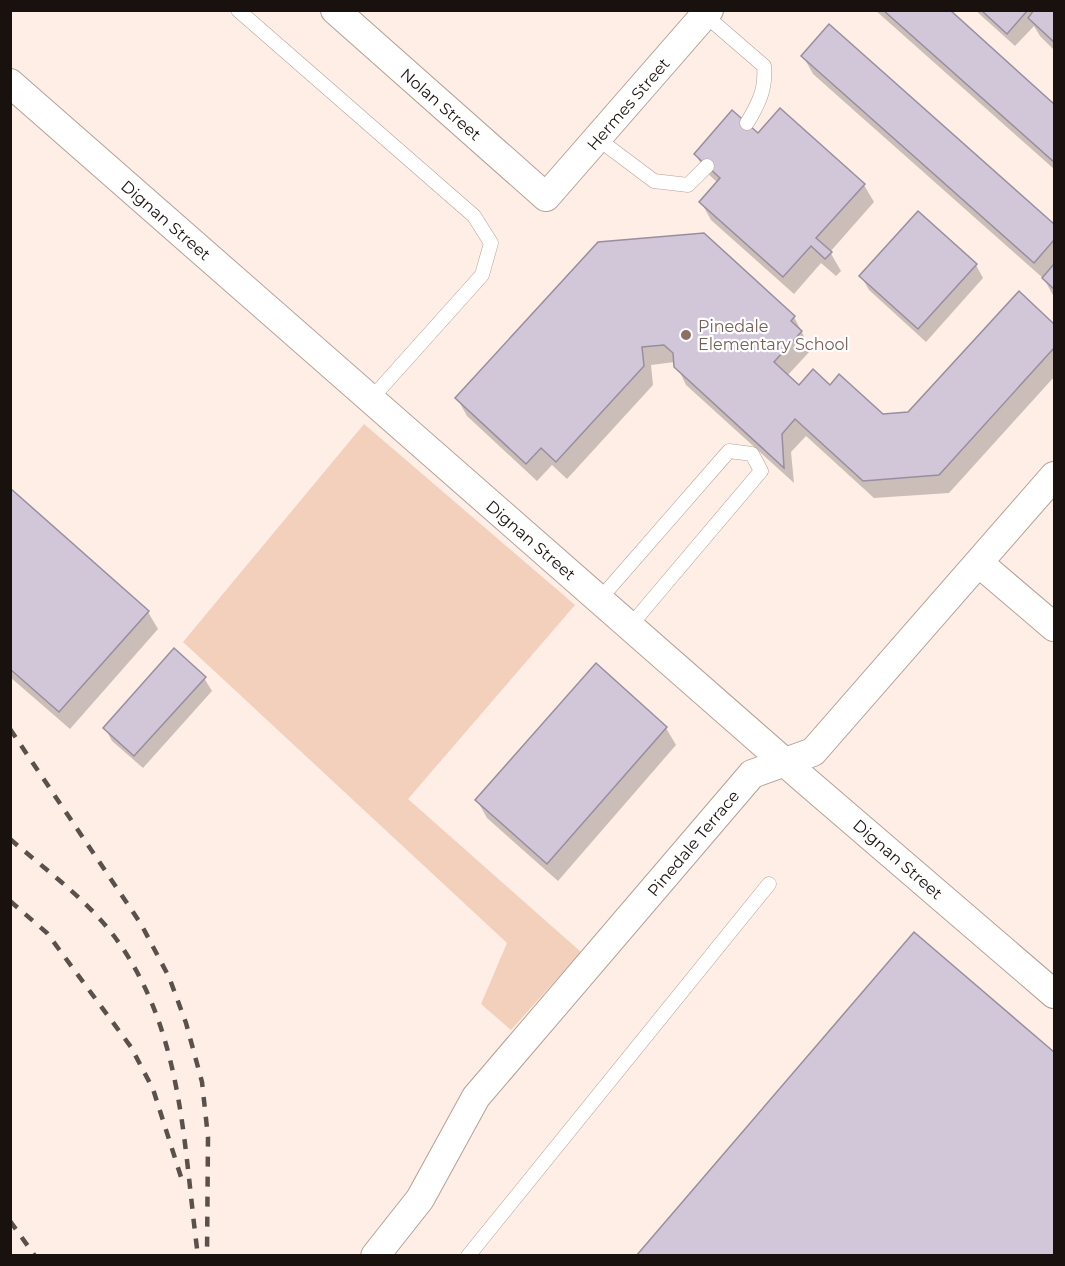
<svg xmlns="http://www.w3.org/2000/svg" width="1065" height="1266" viewBox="0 0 1065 1266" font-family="Montserrat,sans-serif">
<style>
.green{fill:#f3d0bc}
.shadow{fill:#0003}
.building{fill:#d2c7d9;stroke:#988e9f;stroke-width:1.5}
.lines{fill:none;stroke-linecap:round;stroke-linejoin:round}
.service-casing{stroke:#b3a196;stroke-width:15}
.minor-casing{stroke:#b3a196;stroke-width:30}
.service{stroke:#fff;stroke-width:14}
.minor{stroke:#fff;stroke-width:28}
.rail{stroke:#5a514c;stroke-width:4.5;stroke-dasharray:10 10;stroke-linecap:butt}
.education-dot{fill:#8d6e63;stroke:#fff;stroke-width:2}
.labels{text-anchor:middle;stroke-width:4.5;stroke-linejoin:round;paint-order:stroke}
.street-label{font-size:16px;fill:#18110e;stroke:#fff}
.education-label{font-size:16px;fill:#785e54;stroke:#fff;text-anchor:start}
</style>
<rect width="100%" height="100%" fill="#feeee6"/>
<path class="green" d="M 364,424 L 575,605 L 408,799 L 581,952 L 511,1030 L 481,1004 L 507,943 L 183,642 Z"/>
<path class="shadow" d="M 875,10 L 947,10 L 1054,106 L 1054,169 Z
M 975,10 L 1054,10 L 1054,50 L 1040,36 L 1034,26 L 1015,46 Z
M 829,26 L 1054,226 L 1054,297 L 1044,279 L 813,74 L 803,56 Z
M 758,135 L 864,185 L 874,202 L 830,252 L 841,271 L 836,276 L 821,263 L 794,294 L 711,220 L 701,202 L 718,183 L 706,172 L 695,154 Z
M 599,243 L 794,317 L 811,350 L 787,376 L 799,387 L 830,387 L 882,416 L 909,414 L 1019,294 L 1054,326 L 1054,377 L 949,493 L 874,498 L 806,436 L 791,452 L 794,483 L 686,385 L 675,362 L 651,365 L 653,385 L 567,479 L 552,465 L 537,481 L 467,416 L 457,398 Z
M 976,265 L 983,278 L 926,342 L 869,290 L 861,276 Z
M 10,490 L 148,612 L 158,629 L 70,729 L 10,677 Z
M 204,678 L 212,691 L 143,768 L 112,741 L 105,728 Z
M 666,728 L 676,745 L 558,881 L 487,818 L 477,800 Z
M 914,934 L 1054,1054 L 1054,1256 L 638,1256 Z"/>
<path class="building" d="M 883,10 L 950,10 L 1054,104 L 1054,162 Z
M 981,10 L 1028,10 L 1007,34 Z
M 1034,10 L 1054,10 L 1054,42 L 1028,18 Z
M 829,24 L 1054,224 L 1054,240 L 1034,263 L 801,56 Z
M 780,108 L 865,184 L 816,238 L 832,252 L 825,259 L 811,246 L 783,277 L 699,202 L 720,178 L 694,154 L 732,110 L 758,133 Z
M 918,211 L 977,264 L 918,329 L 859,276 Z
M 704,233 L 795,316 L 791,321 L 802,331 L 774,362 L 799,385 L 813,369 L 830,385 L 839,374 L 883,414 L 908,412 L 1019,291 L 1054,324 L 1054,348 L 939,475 L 863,481 L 795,419 L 782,434 L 784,468 L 674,367 L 673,353 L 664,345 L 642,347 L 644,366 L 556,462 L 541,448 L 526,464 L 455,398 L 598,242 Z
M 1054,264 L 1054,289 L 1042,278 Z
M 10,488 L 149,611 L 59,712 L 10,669 Z
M 174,648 L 206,677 L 134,756 L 103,728 Z
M 596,663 L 667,727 L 547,864 L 475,800 Z
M 914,932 L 1054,1052 L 1054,1256 L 636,1256 Z"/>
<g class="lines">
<defs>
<path id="service" d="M 238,10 L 474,216 L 491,243 L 482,275 L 371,399
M 705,15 L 764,66 C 766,89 759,103 747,123
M 598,139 L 654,181 L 688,185 L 707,166
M 599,600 L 729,451 L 752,454 L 761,471 L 630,626
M 468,1256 L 769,884"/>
<path id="minor" d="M 335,10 L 546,197 L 709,10
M 10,83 L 805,780 L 1054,994
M 979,563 L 1054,627
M 375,1256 L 420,1199 L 476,1097 L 752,774 L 813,752 L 1054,476"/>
</defs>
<use href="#service" class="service-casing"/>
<use href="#minor" class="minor-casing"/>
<use href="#service" class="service"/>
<use href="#minor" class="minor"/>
<path class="rail" d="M 10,729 L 141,924 L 169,977 L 186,1023 L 202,1082 L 208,1137 L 207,1256
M 10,839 C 46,870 86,899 114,936 C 184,1030 183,1145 198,1256
M 10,901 L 47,933 L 131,1047 L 153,1089 L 181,1177
M 10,1221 L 35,1256"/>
</g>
<circle class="education-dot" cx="686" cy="335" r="6"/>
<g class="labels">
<g class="street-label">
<text transform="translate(441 104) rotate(41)" y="6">Nolan Street</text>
<text transform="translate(628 104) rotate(-49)" y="6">Hermes Street</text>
<text transform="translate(166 220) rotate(41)" y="6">Dignan Street</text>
<text transform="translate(531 540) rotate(41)" y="6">Dignan Street</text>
<text transform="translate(693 843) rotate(-50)" y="6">Pinedale Terrace</text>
<text transform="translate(898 859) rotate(41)" y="6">Dignan Street</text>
</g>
<g class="education-label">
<text x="698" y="332">Pinedale<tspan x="698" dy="18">Elementary School</tspan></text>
</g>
</g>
<rect width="1065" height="1266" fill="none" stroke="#18110e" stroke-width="24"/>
</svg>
